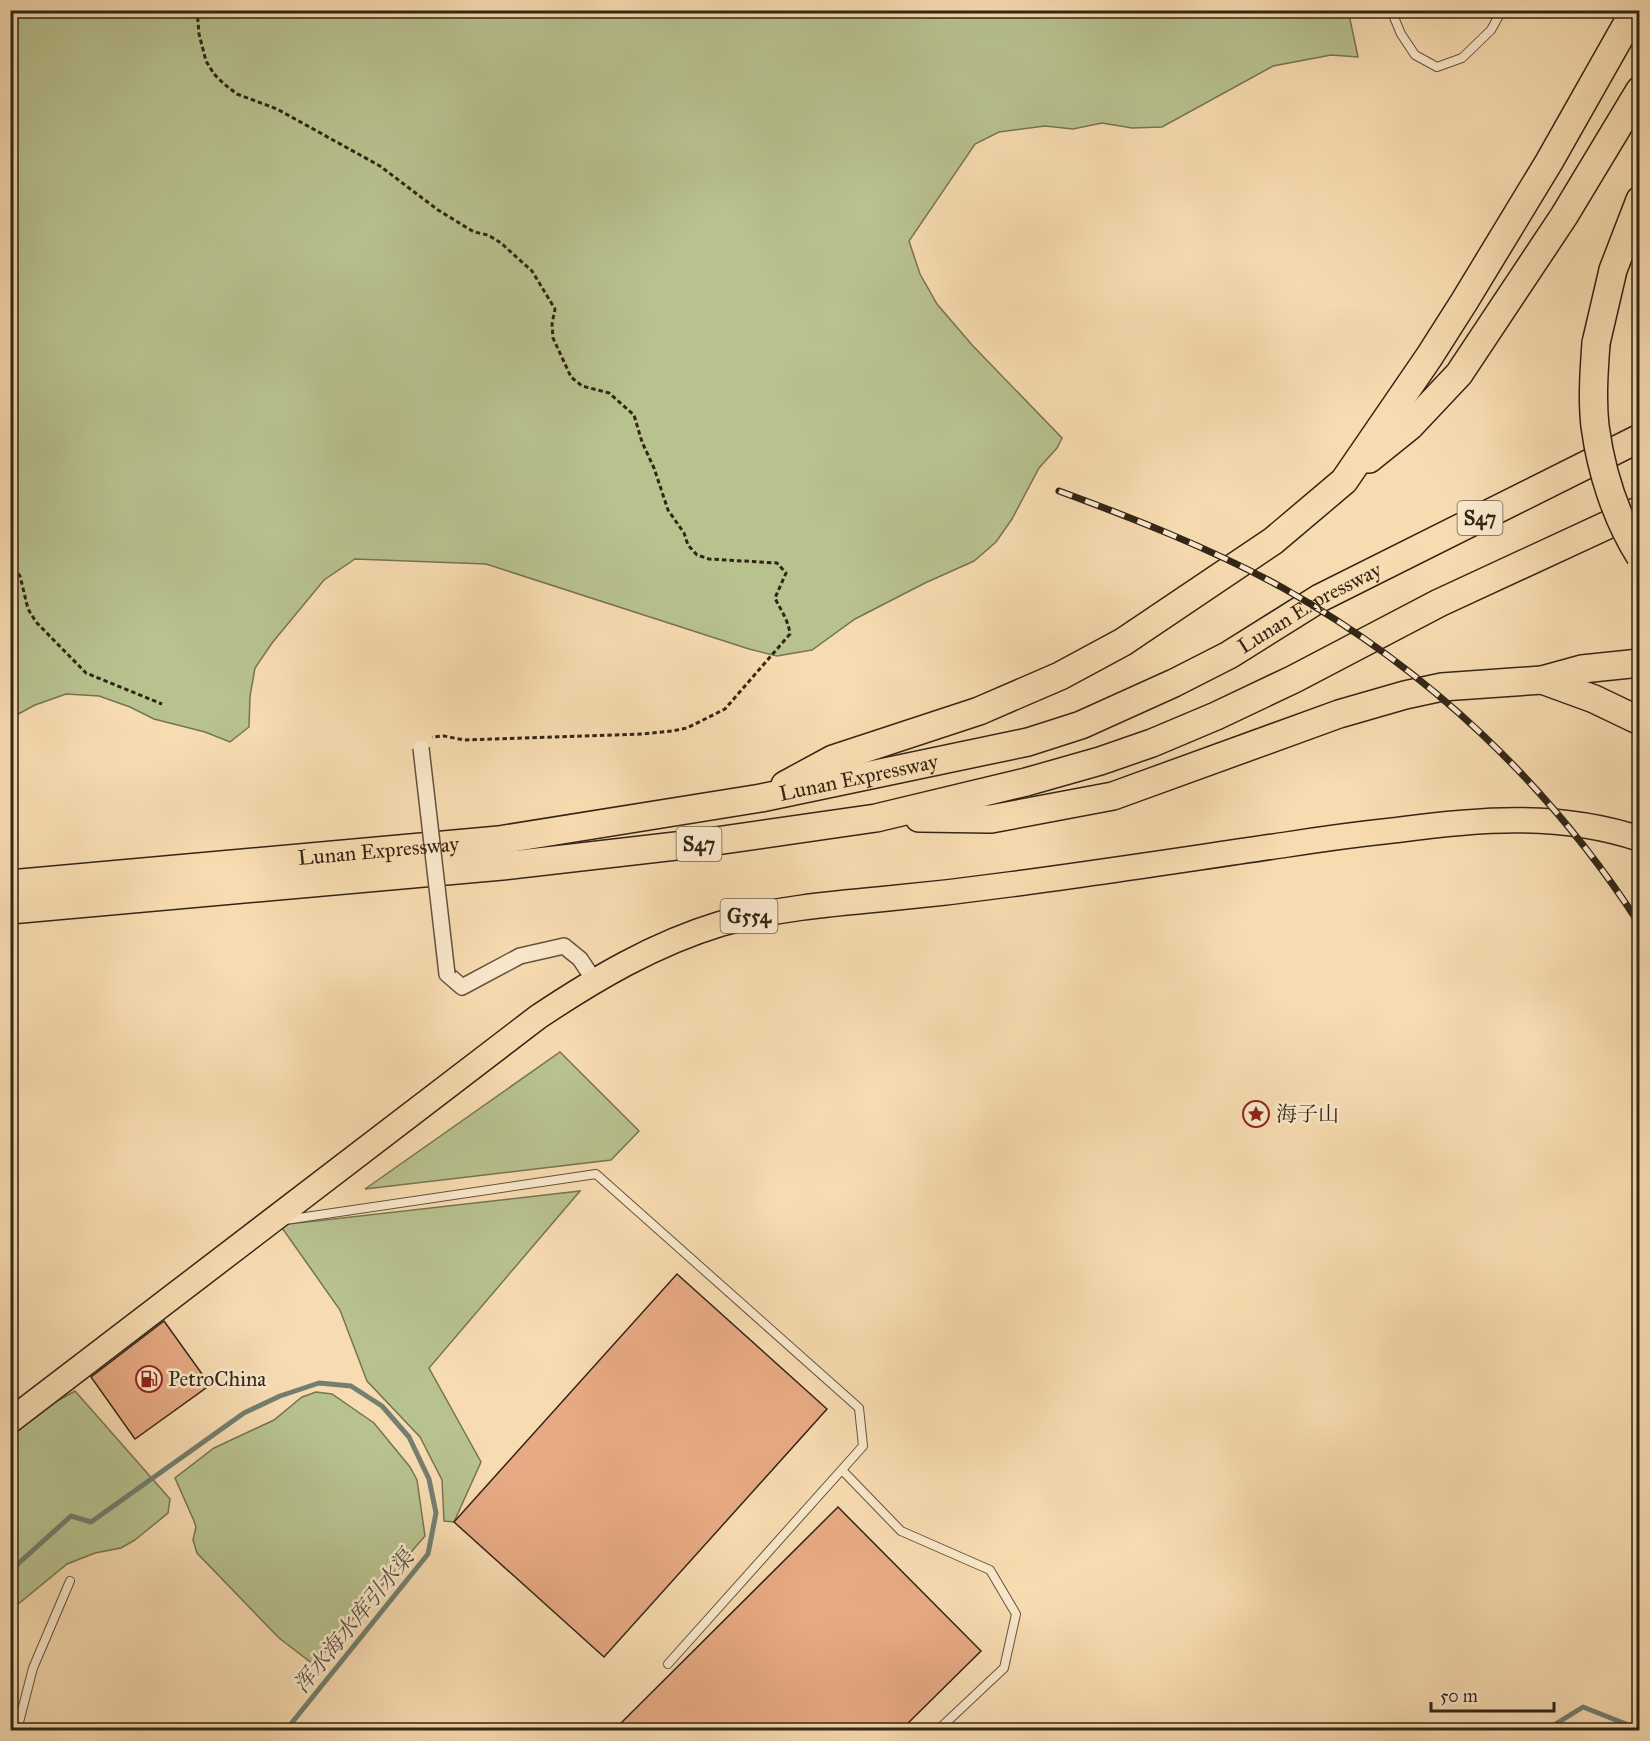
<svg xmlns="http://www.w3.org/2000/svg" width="1650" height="1741" viewBox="0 0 1650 1741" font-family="'IM FELL Great Primer','Noto Serif SC',serif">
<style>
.green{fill:#b8c28f;stroke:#767452;stroke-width:1.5}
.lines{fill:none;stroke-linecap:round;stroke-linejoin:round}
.stream{stroke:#737f71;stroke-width:5}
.building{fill:#e8aa84;stroke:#332516;stroke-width:1.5}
.service-casing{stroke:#64533d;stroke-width:10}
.minor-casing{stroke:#64533d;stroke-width:18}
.trunk-casing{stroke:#332516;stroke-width:27}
.motorway-casing{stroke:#332516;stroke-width:30}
.path{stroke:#332516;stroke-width:3;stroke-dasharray:4.5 3;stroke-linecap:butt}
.service{stroke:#fae8cc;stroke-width:8}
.minor{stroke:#fae8cc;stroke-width:15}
.trunk{stroke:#f8dcb1;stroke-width:24}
.motorway{stroke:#f8dcb1;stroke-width:27}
.rail-casing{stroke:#332516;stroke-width:7}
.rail{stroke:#fae8cc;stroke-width:4.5;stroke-dasharray:14;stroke-linecap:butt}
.minor-bridge-casing{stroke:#64533d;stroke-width:18;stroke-linecap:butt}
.motorway-bridge-casing{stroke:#332516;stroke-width:30;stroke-linecap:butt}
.minor-bridge{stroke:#fae8cc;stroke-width:15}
.motorway-bridge{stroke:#f8dcb1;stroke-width:27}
.labels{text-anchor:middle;stroke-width:5;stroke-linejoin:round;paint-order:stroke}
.shield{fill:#fae8cc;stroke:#6f604d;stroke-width:1.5}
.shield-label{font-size:20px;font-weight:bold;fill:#332516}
.street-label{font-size:21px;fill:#332516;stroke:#fae8cc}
.poi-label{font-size:21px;fill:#332516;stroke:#fae8cc;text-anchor:start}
.water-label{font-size:22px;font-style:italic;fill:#535244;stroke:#fae8cc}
</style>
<rect width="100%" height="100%" fill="#f8dcb1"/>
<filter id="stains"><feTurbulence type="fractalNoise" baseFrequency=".00333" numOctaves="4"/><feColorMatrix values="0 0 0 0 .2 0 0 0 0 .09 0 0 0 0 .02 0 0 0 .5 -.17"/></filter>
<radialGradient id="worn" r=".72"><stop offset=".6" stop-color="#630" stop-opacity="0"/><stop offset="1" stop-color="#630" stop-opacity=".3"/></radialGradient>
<path class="green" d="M 11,10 L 1348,10 L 1358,57 L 1331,55 L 1273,66 L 1162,127 L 1132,128 L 1102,123 L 1073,129 L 1045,126 L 999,132 L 975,144 L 909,241 L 920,274 L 937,304 L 973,346 L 1062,438 L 1057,448 L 1039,468 L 1012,519 L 996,542 L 974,561 L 925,583 L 855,619 L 812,650 L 777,656 L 749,649 L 486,564 L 355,559 L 324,580 L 272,643 L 255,668 L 250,696 L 249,727 L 230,742 L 205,732 L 154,719 L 130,707 L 99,696 L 66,694 L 35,705 L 11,718 Z
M 560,1052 L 639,1131 L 611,1160 L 365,1189 Z
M 580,1191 L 429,1368 L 481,1462 L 454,1522 L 444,1521 L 442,1480 L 420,1437 L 367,1381 L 340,1310 L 280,1225 Z
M 75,1391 L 170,1499 L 168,1513 L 135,1540 L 121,1548 L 95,1553 L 67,1564 L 11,1610 L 11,1438 L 32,1415 Z
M 316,1392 L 332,1394 L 374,1423 L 410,1467 L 417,1480 L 425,1536 L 338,1636 L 330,1647 L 313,1664 L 279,1638 L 197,1553 L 193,1540 L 196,1527 L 194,1521 L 175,1478 L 214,1448 L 274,1420 L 302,1397 Z"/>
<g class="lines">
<path class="stream" d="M 10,1571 L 71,1516 L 91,1522 L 244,1413 L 280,1396 L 319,1383 L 351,1386 L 382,1406 L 409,1437 L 429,1479 L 436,1513 L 428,1554 L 286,1730
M 1546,1730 L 1583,1707 L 1626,1724 L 1629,1730"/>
</g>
<path class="building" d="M 677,1274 L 827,1409 L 604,1657 L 454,1522 Z
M 164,1321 L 210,1385 L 135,1439 L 91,1377 Z
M 838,1507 L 981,1651 L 900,1731 L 613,1731 Z"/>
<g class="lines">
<defs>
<path id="service" d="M 1391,10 L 1401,34 L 1415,55 L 1437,67 L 1462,58 L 1491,30 L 1502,10
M 285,1220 L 596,1174 L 859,1408 L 863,1446 L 668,1664
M 842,1470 L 901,1531 L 990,1570 L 1016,1614 L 1004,1668 L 938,1730
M 17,1730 L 33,1668 L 70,1581"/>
<path id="minor" d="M 447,974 L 462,987 L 520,956 L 564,946 L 580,959 L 594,980"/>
<path id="trunk" d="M 10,1421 L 538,1017 C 595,979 654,944 720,924 C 774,909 828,904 883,899 C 927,895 970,890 1013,884 C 1104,872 1194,858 1284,845 C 1322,839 1359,834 1397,830 C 1478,819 1560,812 1640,839"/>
<g id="motorway">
<path d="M 1596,343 L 1613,270 L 1640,200"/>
<path d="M 1369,459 L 1410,426 L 1459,374 L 1564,216 L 1640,90"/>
<path d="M 1542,680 L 1594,699 L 1640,721"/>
<path d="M 785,785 L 833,759 L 979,711 L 1060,676 L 1123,642 L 1273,541 L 1344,481 L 1429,357 L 1464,302 L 1549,162 L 1635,10"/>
<path d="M 919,818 L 991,819 L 1113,796 L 1339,714 L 1405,695 L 1442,687 L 1542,680 L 1582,669 L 1640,663"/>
<path id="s1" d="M 10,884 L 499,840 L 761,798 L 1028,742 L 1081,725 L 1174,683 L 1229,655 L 1320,598 L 1640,438"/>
<path d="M 10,910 L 502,866 L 702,843 L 876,818 L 1026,782 L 1100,761 L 1152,743 L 1216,716 L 1294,679 L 1439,603 L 1640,510"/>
</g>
</defs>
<use href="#service" class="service-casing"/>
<use href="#minor" class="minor-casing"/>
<use href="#trunk" class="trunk-casing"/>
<use href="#motorway" class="motorway-casing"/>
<path class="path" d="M 197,10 L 199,34 L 206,61 L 214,74 L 224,84 L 237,94 L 277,109 L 380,166 L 438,210 L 474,232 L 488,235 L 501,243 L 532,271 L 555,309 L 552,324 L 553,338 L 571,377 L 582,386 L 609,393 L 634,415 L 642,442 L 654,468 L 668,510 L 684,533 L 688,545 L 697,555 L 709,559 L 777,563 L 786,573 L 775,598 C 781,611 788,619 790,634 L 725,709 L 687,728 L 672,731 L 642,734 L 464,740 L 444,736 L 432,737
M 10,561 L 20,576 L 28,609 L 36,622 L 86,673 L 162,704"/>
<use href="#service" class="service"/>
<use href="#minor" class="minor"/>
<use href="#trunk" class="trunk"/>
<use href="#motorway" class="motorway"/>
<defs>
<path id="rail" d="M 1059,491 C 1135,519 1212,549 1283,588 C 1429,670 1550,785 1640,925"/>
</defs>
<use href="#rail" class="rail-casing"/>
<use href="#rail" class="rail"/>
<defs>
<path id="minor-bridge" d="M 421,748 L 447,974"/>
<path id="motorway-bridge" d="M 1596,343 C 1594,371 1592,399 1595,426 C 1601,471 1616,518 1640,556"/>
</defs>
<use href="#minor-bridge" class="minor-bridge-casing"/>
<use href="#motorway-bridge" class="motorway-bridge-casing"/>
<use href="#minor-bridge" class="minor-bridge"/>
<use href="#motorway-bridge" class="motorway-bridge"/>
</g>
<defs>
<symbol id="sight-ring" viewBox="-11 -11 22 22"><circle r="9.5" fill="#fae8cc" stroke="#8f2418" stroke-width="1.5"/><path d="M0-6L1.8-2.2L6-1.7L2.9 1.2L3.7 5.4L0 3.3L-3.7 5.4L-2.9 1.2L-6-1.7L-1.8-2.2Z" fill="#8f2418"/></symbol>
<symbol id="fuel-ring" viewBox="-11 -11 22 22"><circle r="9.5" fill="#fae8cc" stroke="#8f2418" stroke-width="1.5"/><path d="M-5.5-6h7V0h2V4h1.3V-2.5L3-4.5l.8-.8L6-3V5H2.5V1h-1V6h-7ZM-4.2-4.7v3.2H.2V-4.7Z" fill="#8f2418"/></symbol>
</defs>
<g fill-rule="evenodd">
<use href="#sight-ring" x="1241" y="1099" width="30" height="30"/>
<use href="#fuel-ring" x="134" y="1364" width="30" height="30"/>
</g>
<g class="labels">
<g class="shield">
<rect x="1457.5" y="501" width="45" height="34" rx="4.5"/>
<rect x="676.5" y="827" width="45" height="34" rx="4.5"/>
<rect x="720.5" y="899" width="57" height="34" rx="4.5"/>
</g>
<g class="shield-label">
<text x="1480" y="525">S47</text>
<text x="699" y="851">S47</text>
<text x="749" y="923">G554</text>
</g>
<g class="street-label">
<text dy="7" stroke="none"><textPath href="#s1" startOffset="1342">Lunan Expressway</textPath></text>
<text dy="7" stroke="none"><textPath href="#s1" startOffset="856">Lunan Expressway</textPath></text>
<text dy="7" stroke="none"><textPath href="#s1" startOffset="370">Lunan Expressway</textPath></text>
</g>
<g class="poi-label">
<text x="1276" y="1121">海子山</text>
<text x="168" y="1386">PetroChina</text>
</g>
<g class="water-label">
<text transform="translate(353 1621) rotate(-51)" y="8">浑水海水库引水渠</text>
</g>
</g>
<rect width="1650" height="1741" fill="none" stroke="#f8dcb1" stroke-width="36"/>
<rect x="12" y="12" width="1626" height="1717" fill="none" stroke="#332516" stroke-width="3"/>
<rect x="18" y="18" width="1614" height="1705" fill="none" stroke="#332516" stroke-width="1.5"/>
<path d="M1431 1702v9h123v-9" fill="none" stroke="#332516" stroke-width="3"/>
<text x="1440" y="1702" font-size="18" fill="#332516" stroke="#fae8cc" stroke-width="4.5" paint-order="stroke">50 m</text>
<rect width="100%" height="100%" filter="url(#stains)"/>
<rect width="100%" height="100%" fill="url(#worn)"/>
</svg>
